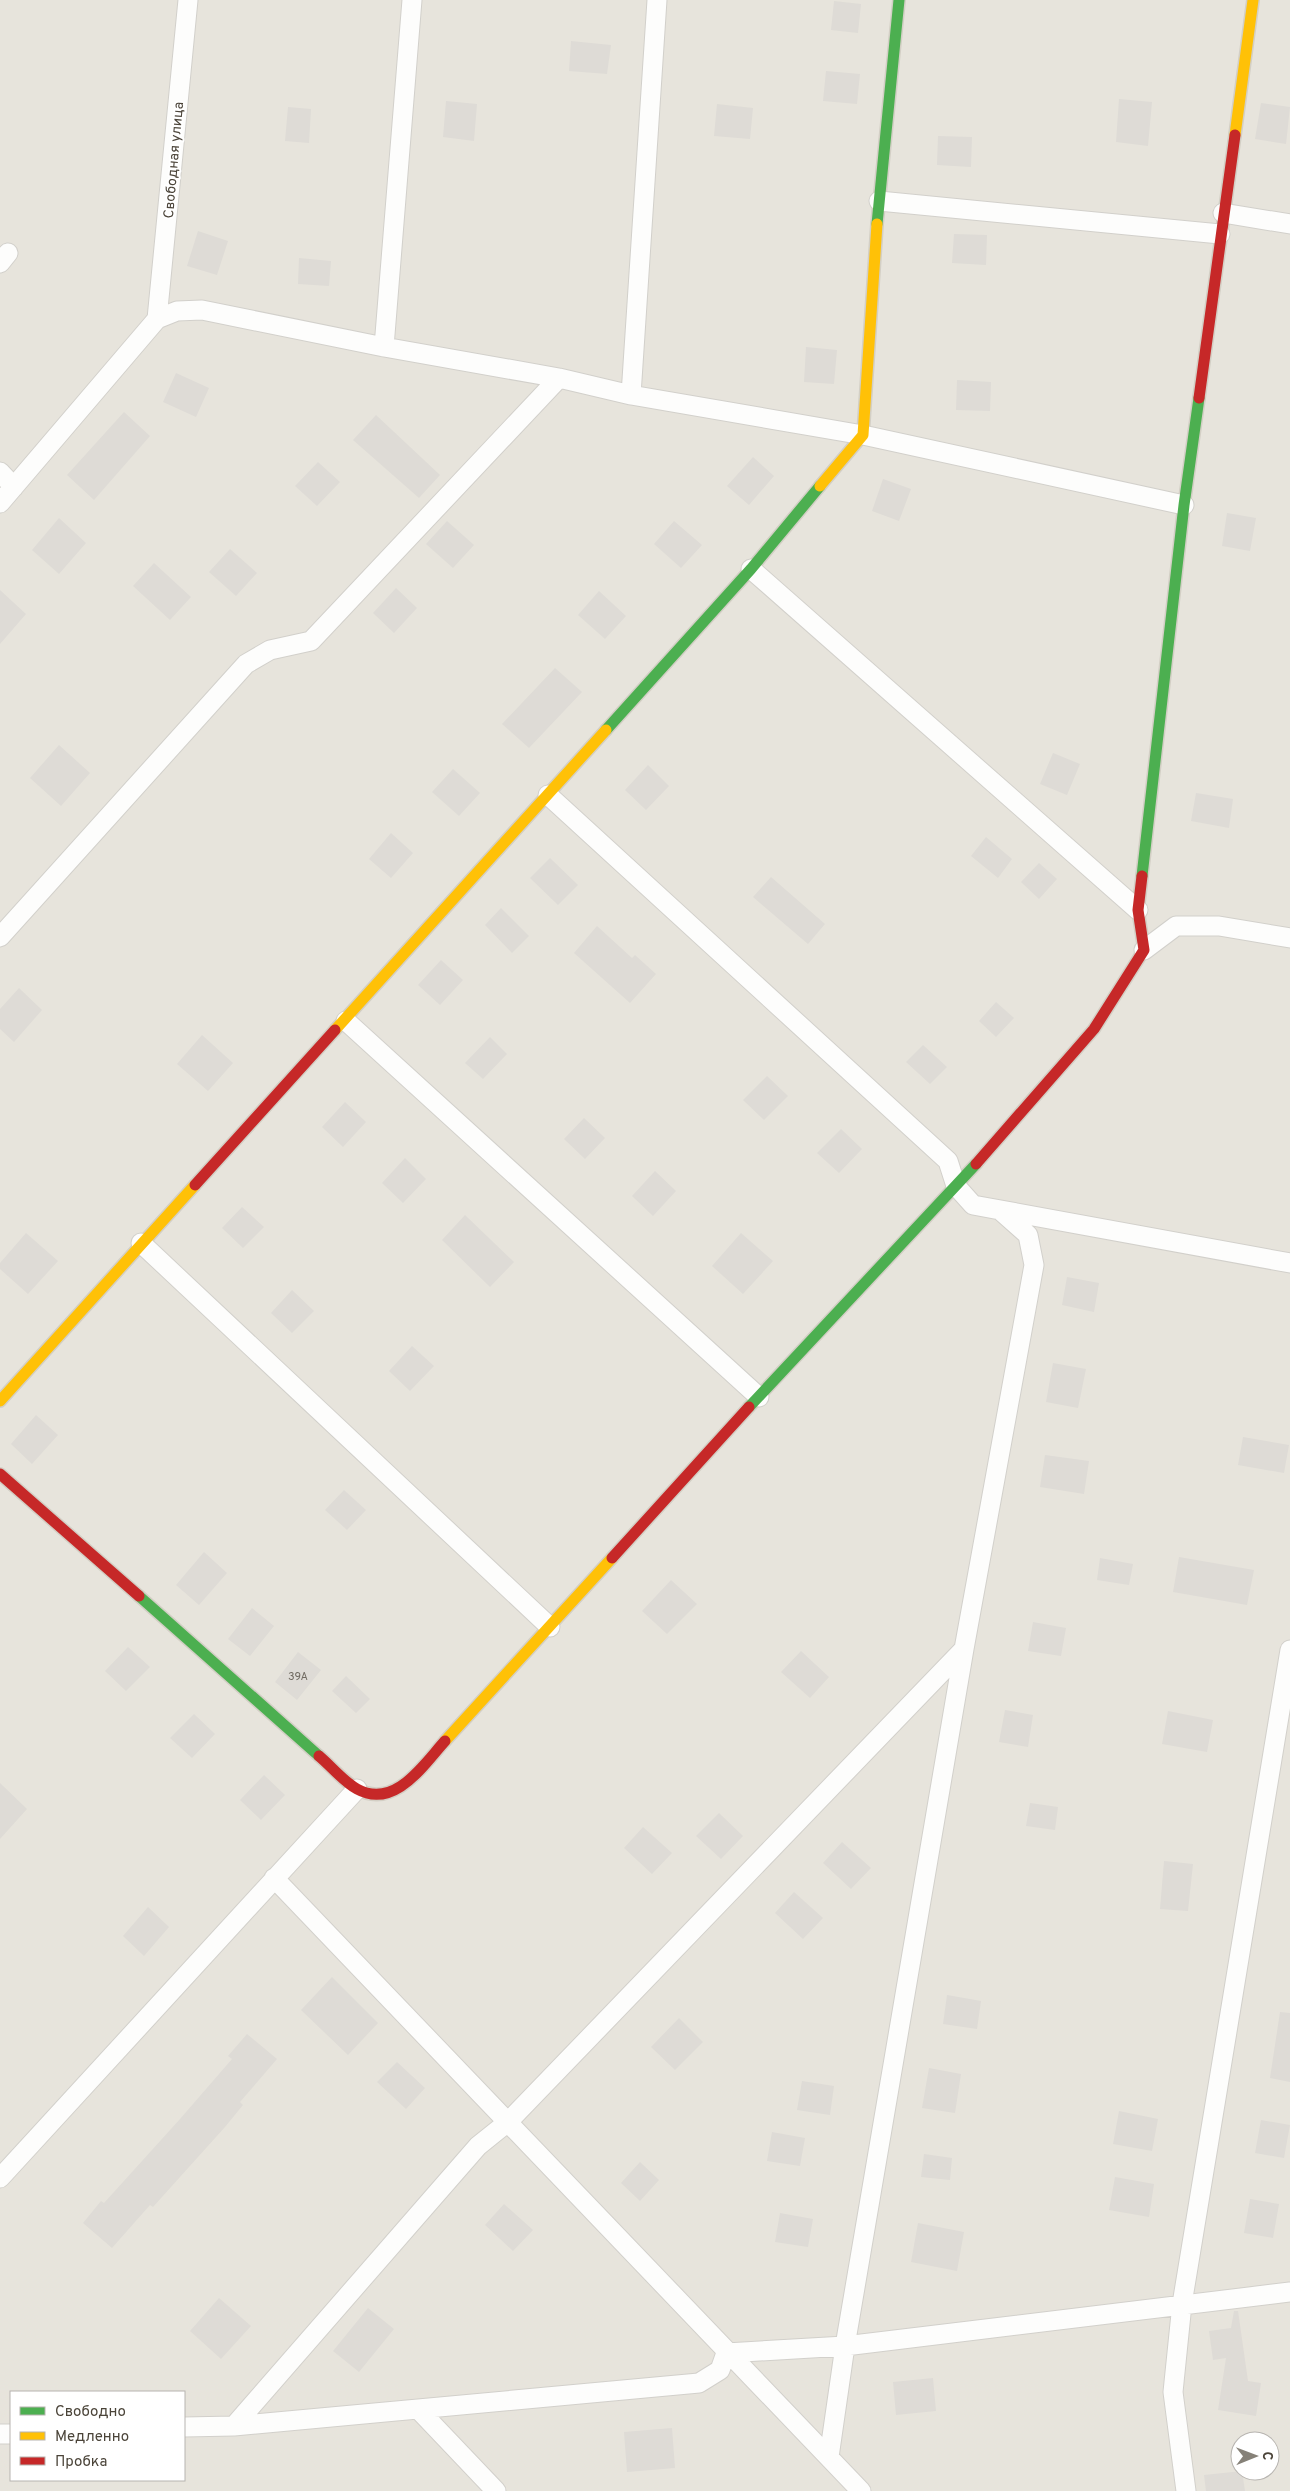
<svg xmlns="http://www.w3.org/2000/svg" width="1290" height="2491" viewBox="0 0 1290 2491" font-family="Overpass,sans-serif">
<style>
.residential{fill:#e7e4dc;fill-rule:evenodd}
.building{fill:#dedbd6}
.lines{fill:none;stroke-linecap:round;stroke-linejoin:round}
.street-casing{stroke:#d2d0cb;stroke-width:21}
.fast-casing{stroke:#d3cfc5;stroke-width:14}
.slow-casing{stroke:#d3cfc5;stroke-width:14}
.jam-casing{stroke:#d3cfc5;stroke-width:14}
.street{stroke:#fdfdfc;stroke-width:19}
.fast{stroke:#4caf50;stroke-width:11}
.slow{stroke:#ffc107;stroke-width:11}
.jam{stroke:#c62828;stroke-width:11}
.labels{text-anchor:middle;stroke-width:4;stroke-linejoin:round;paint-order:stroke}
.number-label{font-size:11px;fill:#706a61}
.street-label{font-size:14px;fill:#4b4439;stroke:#fff}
</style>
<rect width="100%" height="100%" fill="#f4f2ee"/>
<path class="residential" d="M 0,0 L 1290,0 L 1290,2491 L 0,2491 ZM 11,2392 L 184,2392 L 184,2480 L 11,2480 ZM 1240,2441 L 1270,2441 L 1270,2471 L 1240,2471 Z"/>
<path class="building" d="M 834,1 L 861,4 L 858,33 L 831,30 Z
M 571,41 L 611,45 L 607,74 L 569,71 Z
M 826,71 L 860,74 L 857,104 L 823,101 Z
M 1119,99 L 1152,102 L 1148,146 L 1116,142 Z
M 446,101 L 477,104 L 474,141 L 443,137 Z
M 1261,103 L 1290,107 L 1286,144 L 1255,139 Z
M 717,104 L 753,108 L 750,139 L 714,136 Z
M 288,107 L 311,109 L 309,143 L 285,141 Z
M 938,136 L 972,137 L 971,167 L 937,165 Z
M 198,231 L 228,241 L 217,275 L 187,266 Z
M 954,234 L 987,235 L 986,265 L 952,263 Z
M 299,258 L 331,261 L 329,286 L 298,284 Z
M 806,347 L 837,350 L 834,384 L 804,382 Z
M 176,373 L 209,388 L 196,417 L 163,402 Z
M 957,380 L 991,382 L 990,411 L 956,410 Z
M 124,412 L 150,436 L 94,500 L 67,475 Z
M 376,415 L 440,475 L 419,498 L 353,440 Z
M 753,457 L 774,476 L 749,505 L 727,486 Z
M 318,462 L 340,482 L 317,506 L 295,486 Z
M 883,479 L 911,489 L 899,521 L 872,511 Z
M 1227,513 L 1256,518 L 1250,551 L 1222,546 Z
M 59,518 L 86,543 L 59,574 L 32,550 Z
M 447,521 L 474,545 L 453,568 L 426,544 Z
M 674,521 L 702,545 L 681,568 L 654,544 Z
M 230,549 L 257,573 L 236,596 L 209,572 Z
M 154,563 L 191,597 L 170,620 L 133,586 Z
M 396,588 L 417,608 L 394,633 L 373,613 Z
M 0,590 L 26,614 L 0,644 Z
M 599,591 L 626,616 L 605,639 L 578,615 Z
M 555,668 L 582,692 L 529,748 L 502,724 Z
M 59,745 L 90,773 L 61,806 L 30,778 Z
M 1053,753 L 1080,764 L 1067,795 L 1040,784 Z
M 648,765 L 669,786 L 646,810 L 625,790 Z
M 453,769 L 480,793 L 459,816 L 432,792 Z
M 1196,793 L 1233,799 L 1229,828 L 1191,821 Z
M 391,833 L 413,853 L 391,878 L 369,859 Z
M 986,837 L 1012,859 L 998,878 L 971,856 Z
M 550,858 L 578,885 L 558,905 L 530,878 Z
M 1039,863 L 1057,879 L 1039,899 L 1021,882 Z
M 771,877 L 825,924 L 808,944 L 753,897 Z
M 501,908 L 529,936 L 512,953 L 485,925 Z
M 597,926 L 632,958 L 635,955 L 656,974 L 630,1003 L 574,953 Z
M 441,960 L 463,980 L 440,1005 L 418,985 Z
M 19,988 L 42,1010 L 14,1042 L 0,1029 L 0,1009 Z
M 996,1002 L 1014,1018 L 996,1037 L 979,1021 Z
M 202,1035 L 233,1063 L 208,1091 L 177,1064 Z
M 490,1037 L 507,1054 L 483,1079 L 465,1063 Z
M 923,1045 L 947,1067 L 930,1084 L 906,1062 Z
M 767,1076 L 788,1096 L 764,1120 L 743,1100 Z
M 345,1102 L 366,1122 L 343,1147 L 322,1127 Z
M 584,1118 L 605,1138 L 585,1159 L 564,1139 Z
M 841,1129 L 862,1149 L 839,1173 L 817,1153 Z
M 405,1158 L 426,1179 L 403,1203 L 382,1183 Z
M 655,1171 L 676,1191 L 653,1216 L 632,1196 Z
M 242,1207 L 264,1227 L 243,1248 L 222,1228 Z
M 465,1215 L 514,1262 L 490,1287 L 442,1240 Z
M 26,1233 L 58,1261 L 28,1294 L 0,1269 L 0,1263 Z
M 741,1233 L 773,1261 L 743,1294 L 712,1266 Z
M 1067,1277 L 1099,1283 L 1094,1312 L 1062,1305 Z
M 292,1290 L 314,1311 L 292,1333 L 271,1313 Z
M 412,1346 L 434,1366 L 410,1391 L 389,1371 Z
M 1053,1363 L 1086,1369 L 1078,1408 L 1046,1402 Z
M 36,1415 L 58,1435 L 32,1464 L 11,1444 Z
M 1243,1437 L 1289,1445 L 1284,1473 L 1238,1465 Z
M 1045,1455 L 1089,1461 L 1084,1494 L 1040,1487 Z
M 344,1490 L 366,1510 L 347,1530 L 325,1510 Z
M 204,1552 L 227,1573 L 199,1605 L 176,1585 Z
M 1179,1557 L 1254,1570 L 1247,1605 L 1173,1592 Z
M 1100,1558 L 1133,1564 L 1129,1585 L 1097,1580 Z
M 671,1580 L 697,1604 L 667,1634 L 642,1611 Z
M 252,1608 L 274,1626 L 250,1656 L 228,1639 Z
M 1033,1622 L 1066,1628 L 1061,1656 L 1028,1651 Z
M 128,1647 L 150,1667 L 126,1691 L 105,1671 Z
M 801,1651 L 829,1677 L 810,1698 L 781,1672 Z
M 298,1652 L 321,1670 L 297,1700 L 275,1682 Z
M 346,1676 L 370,1699 L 356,1713 L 332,1691 Z
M 1005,1710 L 1033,1715 L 1028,1747 L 999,1742 Z
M 1168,1711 L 1213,1720 L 1207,1752 L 1162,1744 Z
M 194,1714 L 215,1734 L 192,1758 L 170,1738 Z
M 264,1775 L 285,1795 L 261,1820 L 240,1800 Z
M 0,1783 L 27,1809 L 0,1839 Z
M 1030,1803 L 1058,1807 L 1055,1830 L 1026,1826 Z
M 719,1813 L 743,1836 L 721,1859 L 696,1836 Z
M 643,1827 L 672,1853 L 652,1874 L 624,1848 Z
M 842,1842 L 871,1868 L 851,1889 L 823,1863 Z
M 1164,1861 L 1193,1864 L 1188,1911 L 1160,1909 Z
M 794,1892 L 823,1918 L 803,1939 L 775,1913 Z
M 148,1907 L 169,1927 L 144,1956 L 123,1936 Z
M 332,1977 L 378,2023 L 348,2055 L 301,2010 Z
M 947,1995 L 981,2001 L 977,2029 L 943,2024 Z
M 1280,2012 L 1290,2013 L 1290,2082 L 1270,2078 Z
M 679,2018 L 703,2042 L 675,2070 L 651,2047 Z
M 247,2034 L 277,2059 L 240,2102 L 243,2105 L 225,2127 L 153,2207 L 150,2205 L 112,2248 L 83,2223 L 101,2201 L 104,2203 L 180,2119 L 232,2059 L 228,2056 Z
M 397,2062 L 425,2088 L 406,2109 L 377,2082 Z
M 929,2068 L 961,2074 L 955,2113 L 922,2108 Z
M 802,2081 L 834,2086 L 830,2115 L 797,2110 Z
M 1119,2111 L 1158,2119 L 1152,2151 L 1113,2144 Z
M 1261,2120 L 1290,2125 L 1284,2158 L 1255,2153 Z
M 772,2132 L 805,2138 L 800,2166 L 767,2161 Z
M 924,2154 L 952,2158 L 950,2180 L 921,2177 Z
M 640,2162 L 659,2180 L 640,2201 L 621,2183 Z
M 1115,2177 L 1154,2184 L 1149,2217 L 1109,2210 Z
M 1250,2199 L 1279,2204 L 1273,2238 L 1244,2233 Z
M 504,2204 L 533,2230 L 513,2251 L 485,2225 Z
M 780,2213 L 813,2219 L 808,2247 L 775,2242 Z
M 918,2223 L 964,2232 L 957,2271 L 911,2262 Z
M 219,2298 L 251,2326 L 221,2359 L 190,2331 Z
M 368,2308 L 394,2329 L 359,2372 L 333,2351 Z
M 1234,2311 L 1238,2311 L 1248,2381 L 1261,2383 L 1256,2416 L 1218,2410 L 1226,2358 L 1213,2360 L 1209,2331 L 1231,2328 Z
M 933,2378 L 936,2411 L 896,2415 L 893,2382 Z
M 672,2428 L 675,2468 L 627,2472 L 624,2432 Z
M 1242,2471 L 1245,2491 L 1206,2491 L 1204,2475 Z"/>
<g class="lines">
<defs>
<path id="street" d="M 879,201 L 1220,234
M 1223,213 L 1290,224
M 0,263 L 8,253
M 157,319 L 188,0
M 384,347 L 412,0
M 631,395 L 657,0
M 0,472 L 14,487
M 0,503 L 157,319 L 177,311 L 202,310 L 384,347 L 559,378 L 631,395 L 863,435 L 1184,505
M 751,569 L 1138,910
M 548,795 L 948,1161 L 956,1186 L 973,1205 L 1290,1263
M 0,937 L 246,664 L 270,650 L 311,641 L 559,378
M 1144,950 L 1176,926 L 1219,926 L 1290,938
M 346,1021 L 759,1397
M 141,1243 L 550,1627
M 274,1878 L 861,2491
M 0,2178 L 357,1789
M 726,2353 L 845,2346 L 1290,2292
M 418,2409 L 496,2491
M 234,2426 L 478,2146 L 508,2122 L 964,1649
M 184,2427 L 234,2426 L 699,2383 L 720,2370 L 726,2353
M 0,2434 L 11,2434
M 829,2457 L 845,2346 L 964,1649 L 1034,1265 L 1028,1235 L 1002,1212
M 1186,2491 L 1173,2392 L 1182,2304 L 1290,1650"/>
<path id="fast" d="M 877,224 L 899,0
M 606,730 L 751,569 L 820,486
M 1142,876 L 1184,505 L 1199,398
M 749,1407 L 976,1164
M 139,1596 L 319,1756"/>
<path id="slow" d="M 1235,135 L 1253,0
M 820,486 L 863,435 L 877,224
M 335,1030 L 606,730
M 0,1401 L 195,1185
M 445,1741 L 612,1558"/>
<path id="jam" d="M 1199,398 L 1235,135
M 976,1164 L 1094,1029 L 1144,950 L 1138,910 L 1142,876
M 195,1185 L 335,1030
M 0,1474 L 139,1596
M 612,1558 L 749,1407
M 319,1756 C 331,1766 344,1782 357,1789 C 395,1810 424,1764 445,1741"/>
</defs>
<use href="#street" class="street-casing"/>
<use href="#fast" class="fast-casing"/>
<use href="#slow" class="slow-casing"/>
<use href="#jam" class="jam-casing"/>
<use href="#street" class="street"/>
<use href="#fast" class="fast"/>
<use href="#slow" class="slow"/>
<use href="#jam" class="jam"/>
</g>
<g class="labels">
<g class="number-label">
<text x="298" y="1680">39А</text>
</g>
<g class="street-label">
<text transform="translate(173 160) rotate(-85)" y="5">Свободная улица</text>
</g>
</g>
<rect x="10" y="2391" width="175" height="90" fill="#ffffff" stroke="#b7b4b0"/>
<rect x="20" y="2407" width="25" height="8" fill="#4caf50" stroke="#b7b4b0"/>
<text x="55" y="2416" font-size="15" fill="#4b4439">Свободно</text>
<rect x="20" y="2432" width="25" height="8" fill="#ffc107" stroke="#b7b4b0"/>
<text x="55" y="2441" font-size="15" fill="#4b4439">Медленно</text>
<rect x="20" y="2457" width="25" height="8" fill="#c62828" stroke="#b7b4b0"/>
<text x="55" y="2466" font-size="15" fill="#4b4439">Пробка</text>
<g transform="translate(1255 2456) rotate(89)"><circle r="24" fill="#ffffff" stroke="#b7b4b0"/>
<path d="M0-4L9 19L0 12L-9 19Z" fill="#868178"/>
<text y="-8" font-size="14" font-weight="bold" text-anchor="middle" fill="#4b4439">С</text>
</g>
</svg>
